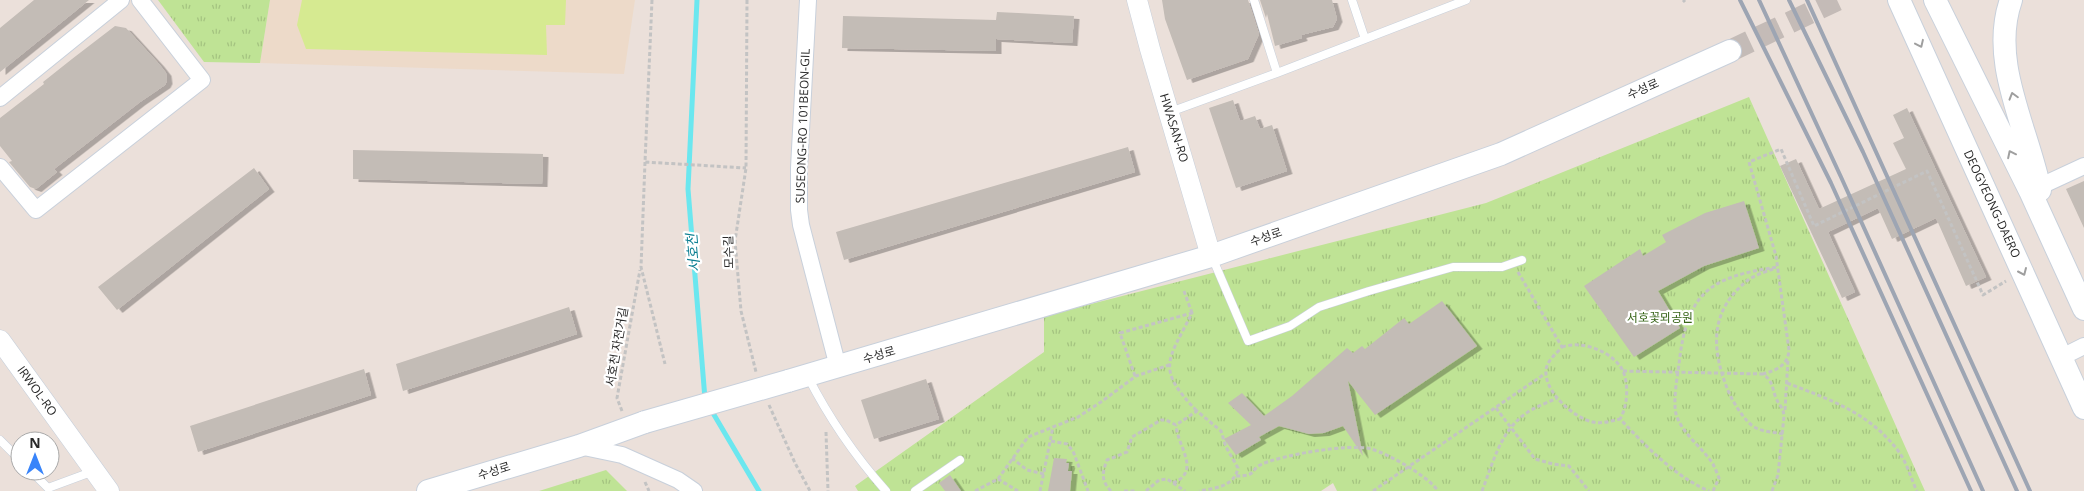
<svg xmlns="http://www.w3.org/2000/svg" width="2084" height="491" viewBox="0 0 2084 491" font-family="'Open Sans','Noto Sans KR',sans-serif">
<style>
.education{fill:#eddac9}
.park{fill:url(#park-tufts)}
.pitch{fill:#d6ea91}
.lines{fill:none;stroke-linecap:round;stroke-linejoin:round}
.stream{stroke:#6be7ef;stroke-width:5}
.building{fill:#c3bcb6;filter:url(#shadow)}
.secondary-tunnel{stroke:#c4bbb7;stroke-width:22;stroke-dasharray:22 11;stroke-linecap:butt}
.service-casing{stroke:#c8d0db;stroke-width:9}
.minor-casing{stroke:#c8d0db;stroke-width:18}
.tertiary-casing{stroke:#c8d0db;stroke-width:21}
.secondary-casing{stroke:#c8d0db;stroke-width:24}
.path{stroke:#c3c3c3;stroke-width:3;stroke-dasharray:4 2.5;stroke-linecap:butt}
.service{stroke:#fff;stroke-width:8}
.minor{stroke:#fff;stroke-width:16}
.tertiary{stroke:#fff;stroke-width:20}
.secondary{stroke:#fff;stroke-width:22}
.rail{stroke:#9da5b3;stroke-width:4}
.secondary-bridge-casing{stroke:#c8d0db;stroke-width:24;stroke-linecap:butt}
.secondary-bridge{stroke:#fff;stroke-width:22}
.oneway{stroke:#9f9f9f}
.labels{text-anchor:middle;stroke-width:4.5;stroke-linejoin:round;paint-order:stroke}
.street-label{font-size:12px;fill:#292929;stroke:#fff}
.park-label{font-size:12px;fill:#386519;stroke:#fff}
.water-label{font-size:14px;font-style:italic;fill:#0c7f92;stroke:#fff}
</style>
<defs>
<pattern id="park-tufts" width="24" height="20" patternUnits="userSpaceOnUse" patternTransform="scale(1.25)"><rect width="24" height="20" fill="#bfe395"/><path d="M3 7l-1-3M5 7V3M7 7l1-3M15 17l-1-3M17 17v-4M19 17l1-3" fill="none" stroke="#a4c380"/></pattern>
<filter id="shadow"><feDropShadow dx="5.5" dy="3" stdDeviation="0" flood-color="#0004"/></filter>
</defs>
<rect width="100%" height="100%" fill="#ebe0da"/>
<path class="education" d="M 270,0 L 635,0 L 624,74 L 260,63 Z"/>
<path class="park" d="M 158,0 L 270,0 L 260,63 L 204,62 Z
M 1749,97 L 1925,491 L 1337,491 L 1333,483 L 1321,491 L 858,491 L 855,486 L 1044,352 L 1044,316 L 1486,203 Z
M 606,470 L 627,491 L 539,491 Z"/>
<path class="pitch" d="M 302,0 L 566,0 L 565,25 L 546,25 L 547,55 L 306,49 L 297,25 Z"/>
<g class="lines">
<path class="stream" d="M 697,0 L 688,189 L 705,399
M 710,408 L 759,491"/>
</g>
<path class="building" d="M 34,0 L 89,0 L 0,72 L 0,28 Z
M 1162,0 L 1248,0 L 1259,34 L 1248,59 L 1187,80 L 1165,19 Z
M 1260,0 L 1332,0 L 1337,19 L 1333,27 L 1301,35 L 1302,38 L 1275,46 L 1267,14 L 1266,18 Z
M 997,12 L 1074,16 L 1072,43 L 996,39 L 996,51 L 842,48 L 843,16 L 996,20 Z
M 115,26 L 126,28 L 159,64 L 166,73 L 167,81 L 165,85 L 140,102 L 54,169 L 57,172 L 36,189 L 30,187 L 9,162 L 12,161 L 0,146 L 0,118 L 44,84 L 43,82 L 72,59 Z
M 1233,100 L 1240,121 L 1255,116 L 1260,129 L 1272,125 L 1287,171 L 1236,188 L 1209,108 Z
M 1907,108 L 1986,277 L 1966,286 L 1936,218 L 1892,239 L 1878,208 L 1828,232 L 1855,292 L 1842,298 L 1780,166 L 1796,159 L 1819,209 L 1906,169 L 1893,143 L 1904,138 L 1893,115 Z
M 1128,147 L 1135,172 L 844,260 L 836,232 Z
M 353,150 L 543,154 L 542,184 L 353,179 Z
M 254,168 L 269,189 L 117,310 L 98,287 Z
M 2084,181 L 2084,228 L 2066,189 Z
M 1744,201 L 1759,248 L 1704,266 L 1658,291 L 1680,328 L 1634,357 L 1584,286 L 1640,249 L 1643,256 L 1666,242 L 1662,235 L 1705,213 Z
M 1442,301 L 1477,346 L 1375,415 L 1348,381 L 1363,456 L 1343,426 L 1324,433 L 1309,434 L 1279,426 L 1259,437 L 1261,440 L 1236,455 L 1224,439 L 1251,425 L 1228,403 L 1242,393 L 1264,416 L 1292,396 L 1347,348 L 1353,353 L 1362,346 L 1365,349 L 1404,318 L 1409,324 Z
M 569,307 L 577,334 L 403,391 L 396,364 Z
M 364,369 L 371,395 L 198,452 L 190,426 Z
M 926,379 L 939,419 L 874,439 L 861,400 Z
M 1054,458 L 1067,459 L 1066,463 L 1069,463 L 1068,471 L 1072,471 L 1070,491 L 1048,491 Z
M 950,475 L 961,491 L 945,491 L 939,483 Z"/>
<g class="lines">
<path class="secondary-tunnel" d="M 1730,51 L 1837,0"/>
<defs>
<path id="service" d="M 1254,0 L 1277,73
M 1352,0 L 1365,39
M 1170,112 L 1277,73 L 1466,0
M 1212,257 L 1248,341 L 1290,326 L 1319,307 L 1369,291 L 1453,267 L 1502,267 L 1522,260
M 808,377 C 829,418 855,456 886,491
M 0,440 L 20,460
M 31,471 L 48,488 L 94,471
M 915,491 L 960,460"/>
<path id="minor" d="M 808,0 L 799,168 L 799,210 L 801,225 L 838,367
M 0,98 L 121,0
M 0,167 L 36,210 L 202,80 L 140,0
M 2030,191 L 2084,166
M 2060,358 L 2084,346
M 579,446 L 622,455 L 678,480 L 694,491"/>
<path id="tertiary" d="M 1137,0 L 1150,49 L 1211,256
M 0,340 L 109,491"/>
<path id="secondary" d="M 1899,0 L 2084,408
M 1935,0 L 2030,191 L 2084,309
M 2011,0 C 1989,62 2028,129 2040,190
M 788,381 L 1211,256 L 1501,154 L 1730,51
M 428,491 L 579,446 L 645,422"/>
</defs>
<use href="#service" class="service-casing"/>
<use href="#minor" class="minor-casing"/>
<use href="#tertiary" class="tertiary-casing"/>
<use href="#secondary" class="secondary-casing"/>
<path class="path" d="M 652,0 L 645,162 L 746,168
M 747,0 L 746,168 L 735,241 L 741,311 L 756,372
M 1683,0 L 1685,2
M 645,162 L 641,267 L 665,364
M 1773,269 C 1765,272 1755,275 1748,280 C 1710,310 1711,347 1727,388 C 1731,399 1745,423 1756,428 C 1764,432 1774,432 1783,434
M 1518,272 L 1562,347 C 1556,354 1545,362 1546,373 C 1546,393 1574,418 1593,422 C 1602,424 1611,421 1620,419 C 1646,446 1674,476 1709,491
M 1184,291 L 1192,313
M 1562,347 C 1582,340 1611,351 1622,369 C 1629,382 1628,406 1620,419
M 1623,371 L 1763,374
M 1135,376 L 1120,333 L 1192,313 C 1168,361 1155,368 1197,411
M 1787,383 C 1831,400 1870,413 1899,452 C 1907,463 1911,479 1917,491
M 769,405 L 795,463 L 810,491
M 1496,408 L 1535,459 L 1553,464 L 1569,466 L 1589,491
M 1785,410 L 1788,359
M 622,411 L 617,398 L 640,270
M 826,432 L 828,491
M 1051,441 L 1067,444 L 1073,451 L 1088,491
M 1012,458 L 1027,470 L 1044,474
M 1236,476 C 1258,476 1249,470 1262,464 C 1283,455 1350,443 1371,449 C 1389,454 1428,476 1438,491
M 998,479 L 1018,491
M 645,482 L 649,491
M 1173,483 C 1202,471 1177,446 1176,425
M 975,491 L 998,479 L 1028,437 L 1078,417 L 1101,402 L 1136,376 L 1169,365
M 1040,491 L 1053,427
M 1111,491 C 1101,481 1102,473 1107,460 L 1127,452 L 1132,437 L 1161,420 L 1166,420 L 1176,425 L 1197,411 L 1221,431 L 1226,447 L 1238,468 C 1234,487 1215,488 1199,491
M 1124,491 L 1135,491
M 1146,491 L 1159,480 L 1167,479 L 1185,491
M 1373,491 L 1546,373
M 1482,491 C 1493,463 1500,432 1525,414 C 1534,407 1547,403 1557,398
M 1713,491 L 1719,478 C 1717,473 1715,468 1713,464 C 1702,447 1682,434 1676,414 C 1673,400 1677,379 1679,364 C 1687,293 1708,277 1778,267
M 1772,491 L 1778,475 L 1784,416 C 1783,406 1779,406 1776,398 C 1772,388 1773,381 1763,374 C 1777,370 1788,365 1789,350 L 1776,256 L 1749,162 L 1781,149 L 1814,226 L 1927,171 L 1983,295 L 2006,281"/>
<use href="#service" class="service"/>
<use href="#minor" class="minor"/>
<use href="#tertiary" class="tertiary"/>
<use href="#secondary" class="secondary"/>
<path class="rail" d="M 1740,0 L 1831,183 L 1971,491
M 1759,0 L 1841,177 L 1983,491
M 1789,0 L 1863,152 L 2017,491
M 1807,0 L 2030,491"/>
<defs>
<path id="secondary-bridge" d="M 645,422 L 788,381"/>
</defs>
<use href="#secondary-bridge" class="secondary-bridge-casing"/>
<use href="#secondary-bridge" class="secondary-bridge"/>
</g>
<defs><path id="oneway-chevron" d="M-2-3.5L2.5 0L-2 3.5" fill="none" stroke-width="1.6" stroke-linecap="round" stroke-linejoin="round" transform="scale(1.25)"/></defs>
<g class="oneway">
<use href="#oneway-chevron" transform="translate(1920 44) rotate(65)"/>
<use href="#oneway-chevron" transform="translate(2013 96) rotate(-106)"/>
<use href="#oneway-chevron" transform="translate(2011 154) rotate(-116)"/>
<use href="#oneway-chevron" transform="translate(2023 272) rotate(66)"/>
</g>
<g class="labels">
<g class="street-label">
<text transform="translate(1643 89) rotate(-24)" y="4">수성로</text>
<text transform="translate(803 126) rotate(-88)" y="4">SUSEONG-RO 101BEON-GIL</text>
<text transform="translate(1174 128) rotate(73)" y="4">HWASAN-RO</text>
<text transform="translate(1992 204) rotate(65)" y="4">DEOGYEONG-DAERO</text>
<text transform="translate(1266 237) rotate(-19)" y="4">수성로</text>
<text transform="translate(729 252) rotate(-92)" y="4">모수길</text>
<text transform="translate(617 347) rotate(-80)" y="4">서호천 자전거길</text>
<text transform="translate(879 355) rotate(-16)" y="4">수성로</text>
<text transform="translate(37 391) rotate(54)" y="4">IRWOL-RO</text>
<text transform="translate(494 471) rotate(-17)" y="4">수성로</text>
</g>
<g class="park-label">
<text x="1660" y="322">서호꽃뫼공원</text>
</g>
<g class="water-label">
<text transform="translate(693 253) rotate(-95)" y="5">서호천</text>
</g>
</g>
<g transform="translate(35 456)"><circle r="24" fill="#ffffff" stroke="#a9a9a9"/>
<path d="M0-4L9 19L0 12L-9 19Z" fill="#3884fa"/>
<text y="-8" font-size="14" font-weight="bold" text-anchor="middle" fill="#292929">N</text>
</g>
</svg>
